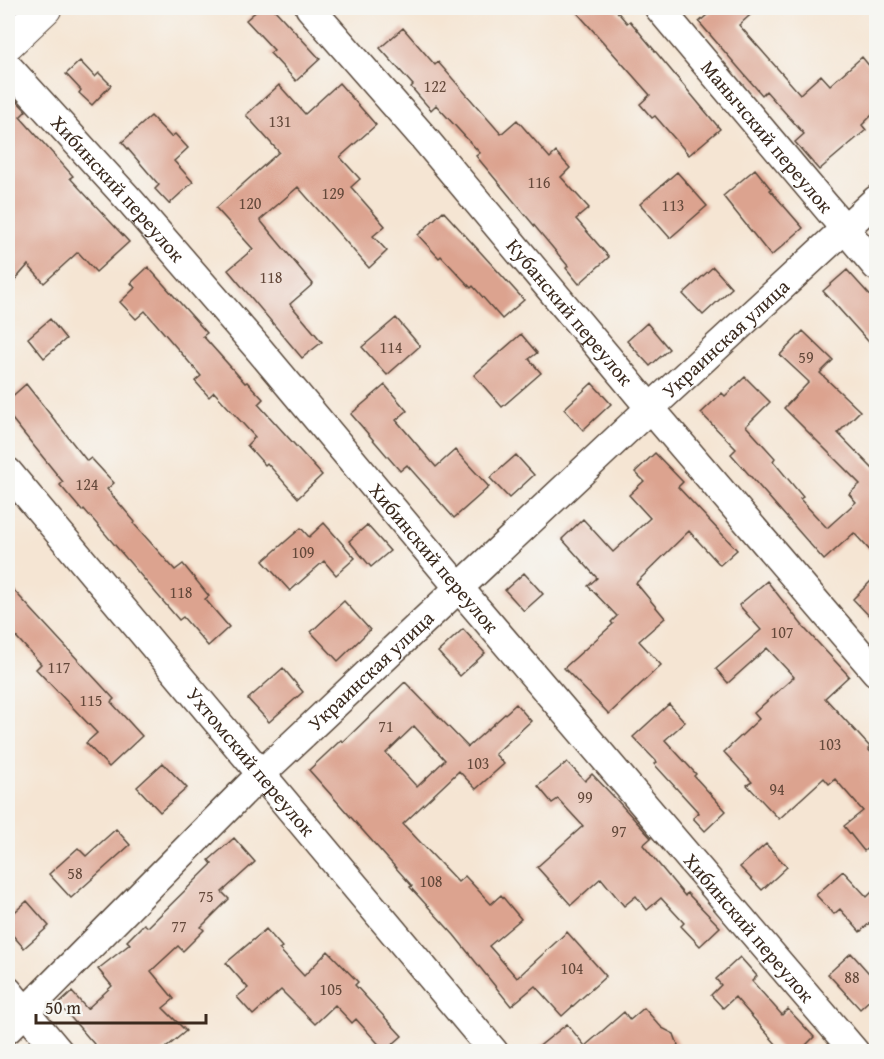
<svg xmlns="http://www.w3.org/2000/svg" width="884" height="1059" viewBox="0 0 884 1059" font-family="'Gentium Book Plus',serif">
<style>
.building{fill:#dca38f;fill-rule:evenodd}
.lines{fill:none;stroke-linecap:round;stroke-linejoin:round}
.minor-casing{stroke:#574639;stroke-width:31}
.major-casing{stroke:#574639;stroke-width:35}
.minor{stroke:#fff;stroke-width:28}
.major{stroke:#fff;stroke-width:33}
.labels{text-anchor:middle;stroke-width:4.5;stroke-linejoin:round;paint-order:stroke}
.number-label{font-size:16px;fill:#63483a}
.street-label{font-size:20px;fill:#3b2a1e;stroke:#f6f6f2}
</style>
<rect width="100%" height="100%" fill="#f6f6f2"/>
<filter id="ink" filterUnits="userSpaceOnUse"><feTurbulence type="fractalNoise" baseFrequency=".0167" numOctaves="2"/><feDisplacementMap in="SourceGraphic" scale="12" xChannelSelector="R" yChannelSelector="G"/><feConvolveMatrix kernelMatrix="1 2 1 2 8 2 1 2 1" color-interpolation-filters="sRGB"/></filter>
<filter id="wash" filterUnits="userSpaceOnUse"><feTurbulence type="fractalNoise" baseFrequency=".008" numOctaves="4" result="noise"/><feDisplacementMap in="SourceGraphic" scale="24" xChannelSelector="R" yChannelSelector="G"/><feGaussianBlur stdDeviation="1.35" result="paint"/><feColorMatrix in="noise" values="0 0 0 0 0 0 0 0 0 0 0 0 0 0 0 0 0 1.4 0 .05"/><feComposite in="paint" operator="in"/></filter>
<g filter="url(#wash)">
<rect width="100%" height="100%" fill="#f5e5d3"/>
<g id="blocks">
<path class="building" d="M 260,8 L 273,8 L 320,59 L 296,81 L 270,53 L 274,50 L 246,20 Z
M 573,8 L 614,8 L 627,23 L 630,21 L 720,129 L 689,155 L 655,116 L 652,118 L 640,104 L 650,95 Z
M 715,8 L 758,8 L 739,25 L 800,94 L 821,75 L 830,85 L 862,57 L 876,74 L 876,111 L 862,125 L 866,130 L 819,170 L 795,142 L 804,134 L 766,91 L 762,95 L 699,22 Z
M 403,28 L 435,65 L 438,62 L 501,134 L 517,120 L 550,158 L 556,152 L 570,168 L 561,177 L 589,208 L 576,219 L 609,257 L 579,284 L 566,268 L 568,266 L 476,156 L 480,153 L 436,105 L 431,110 L 411,87 L 413,85 L 380,48 Z
M 80,61 L 95,77 L 99,73 L 111,85 L 92,105 L 79,93 L 81,90 L 66,74 Z
M 339,83 L 376,125 L 340,157 L 360,179 L 351,187 L 385,226 L 373,236 L 387,251 L 369,268 L 298,187 L 260,220 L 313,284 L 290,304 L 322,342 L 302,358 L 228,270 L 253,249 L 216,208 L 279,152 L 246,115 L 279,85 L 305,114 Z
M 8,91 L 26,111 L 20,117 L 73,176 L 70,178 L 129,242 L 96,272 L 78,252 L 44,283 L 28,265 L 8,288 Z
M 151,116 L 171,137 L 175,134 L 188,148 L 174,161 L 193,182 L 169,204 L 155,189 L 159,185 L 122,142 Z
M 755,169 L 771,189 L 770,190 L 803,228 L 771,256 L 723,196 Z
M 677,172 L 707,206 L 670,238 L 640,204 Z
M 443,211 L 524,300 L 502,319 L 473,286 L 471,288 L 441,256 L 439,258 L 418,235 Z
M 148,267 L 207,333 L 203,336 L 245,383 L 247,382 L 263,399 L 258,404 L 322,475 L 298,498 L 267,463 L 265,465 L 247,445 L 255,437 L 214,392 L 209,397 L 195,381 L 201,376 L 145,311 L 136,319 L 120,302 L 135,288 L 131,283 Z
M 713,267 L 732,288 L 703,315 L 683,294 Z
M 847,270 L 876,302 L 876,350 L 823,291 Z
M 396,318 L 420,346 L 387,375 L 362,347 Z
M 50,319 L 66,339 L 44,358 L 28,338 Z
M 647,323 L 669,349 L 650,366 L 627,341 Z
M 803,331 L 833,360 L 820,373 L 860,411 L 838,433 L 874,470 L 876,467 L 876,557 L 854,533 L 824,560 L 731,454 L 736,449 L 701,413 L 722,393 L 725,396 L 745,377 L 770,402 L 746,426 L 775,458 L 773,461 L 803,497 L 800,499 L 827,528 L 856,502 L 849,494 L 860,484 L 784,408 L 809,382 L 780,355 Z
M 521,334 L 537,353 L 529,359 L 541,373 L 502,407 L 474,375 Z
M 592,383 L 611,404 L 583,430 L 564,409 Z
M 26,384 L 87,461 L 91,458 L 114,483 L 107,489 L 135,522 L 134,524 L 175,570 L 183,564 L 209,596 L 205,599 L 229,627 L 208,646 L 183,617 L 179,620 L 84,509 L 82,511 L 60,485 L 63,482 L 8,414 L 8,400 Z
M 385,385 L 407,411 L 396,420 L 436,467 L 455,450 L 489,487 L 454,518 L 407,465 L 400,471 L 351,414 Z
M 655,453 L 683,482 L 678,487 L 737,550 L 720,565 L 689,531 L 636,583 L 665,618 L 639,641 L 661,665 L 609,714 L 564,668 L 613,624 L 611,622 L 617,616 L 588,586 L 597,578 L 562,539 L 583,519 L 613,552 L 650,518 L 629,495 L 644,481 L 635,472 Z
M 516,455 L 534,475 L 509,498 L 490,478 Z
M 324,523 L 355,558 L 336,575 L 324,561 L 290,591 L 263,561 L 301,528 L 309,537 Z
M 367,525 L 390,551 L 371,567 L 349,541 Z
M 524,573 L 543,594 L 524,611 L 505,590 Z
M 876,576 L 876,623 L 853,599 Z
M 767,581 L 806,630 L 849,676 L 825,698 L 870,747 L 868,749 L 876,758 L 876,841 L 864,851 L 844,826 L 863,811 L 835,779 L 829,784 L 824,778 L 779,819 L 747,785 L 752,782 L 724,752 L 759,719 L 754,713 L 794,677 L 767,648 L 728,683 L 716,669 L 761,630 L 739,605 Z
M 8,584 L 114,699 L 111,702 L 142,736 L 109,767 L 86,743 L 97,733 L 36,669 L 41,664 L 8,628 Z
M 344,601 L 370,630 L 338,661 L 311,632 Z
M 463,629 L 485,653 L 460,676 L 438,652 Z
M 283,668 L 303,692 L 269,722 L 248,699 Z
M 405,682 L 468,747 L 516,704 L 531,721 L 495,754 L 504,764 L 476,789 L 459,771 L 403,824 L 458,882 L 465,876 L 491,904 L 501,895 L 521,919 L 489,946 L 517,978 L 567,932 L 606,976 L 562,1016 L 535,986 L 511,1006 L 454,935 L 410,887 L 412,886 L 309,770 L 341,740 L 343,742 ZM 414,726 L 445,760 L 417,787 L 386,753 Z
M 669,704 L 685,722 L 665,740 L 696,774 L 694,776 L 726,811 L 705,831 L 693,818 L 699,813 L 654,764 L 657,762 L 633,737 Z
M 567,762 L 585,781 L 592,774 L 615,798 L 651,838 L 643,845 L 685,896 L 687,893 L 720,927 L 700,946 L 681,926 L 684,923 L 661,898 L 647,910 L 636,896 L 624,906 L 601,878 L 571,905 L 537,867 L 583,826 L 558,799 L 552,803 L 538,786 Z
M 163,763 L 187,788 L 160,812 L 137,787 Z
M 116,829 L 130,845 L 71,898 L 49,874 L 78,848 L 86,856 Z
M 234,838 L 255,862 L 222,892 L 229,899 L 201,927 L 204,930 L 183,951 L 178,946 L 151,971 L 174,999 L 163,1008 L 186,1031 L 161,1052 L 101,1052 L 59,1004 L 72,992 L 87,1009 L 112,986 L 98,969 L 130,944 L 127,941 L 144,924 L 148,927 L 212,864 L 209,860 Z
M 766,844 L 787,867 L 762,890 L 740,867 Z
M 843,871 L 867,897 L 876,888 L 876,917 L 860,932 L 840,909 L 834,914 L 816,895 Z
M 27,901 L 49,926 L 24,948 L 8,930 L 8,918 Z
M 266,929 L 282,947 L 279,949 L 304,976 L 328,951 L 358,982 L 355,985 L 402,1036 L 385,1051 L 356,1019 L 352,1023 L 335,1005 L 315,1024 L 281,990 L 253,1015 L 237,997 L 248,988 L 226,963 Z
M 851,953 L 876,981 L 876,994 L 860,1009 L 828,974 Z
M 740,957 L 757,976 L 752,981 L 782,1015 L 788,1009 L 814,1037 L 799,1052 L 783,1052 L 735,997 L 723,1008 L 711,995 L 721,985 L 716,979 Z
M 644,1008 L 662,1028 L 674,1034 L 678,1045 L 671,1052 L 532,1052 L 567,1024 L 585,1046 L 624,1012 L 630,1020 Z"/>
</g>
</g>
<g filter="url(#ink)">
<use href="#blocks" fill-opacity="0" stroke="#574639" stroke-width="1.5"/>
<g class="lines">
<defs>
<g id="minor">
<path id="s1" d="M 310,8 L 424,138 L 650,408 L 876,672"/>
<path id="s2" d="M 659,8 L 876,266"/>
<path id="s3" d="M 8,67 L 132,203 L 257,347 L 459,588 L 855,1052"/>
<path id="s4" d="M 8,472 L 494,1052"/>
<path d="M 8,991 L 59,1052"/>
<path id="s5" d="M 8,1029 L 261,774 L 634,423 L 876,200"/>
</g>
<path id="major" d="M 8,43 L 45,8"/>
</defs>
<use href="#minor" class="minor-casing"/>
<use href="#major" class="major-casing"/>
<use href="#minor" class="minor"/>
<use href="#major" class="major"/>
</g>
</g>
<g class="labels">
<g class="number-label">
<text x="435" y="92">122</text>
<text x="280" y="127">131</text>
<text x="539" y="188">116</text>
<text x="333" y="199">129</text>
<text x="250" y="209">120</text>
<text x="673" y="211">113</text>
<text x="271" y="283">118</text>
<text x="391" y="353">114</text>
<text x="806" y="363">59</text>
<text x="87" y="490">124</text>
<text x="303" y="558">109</text>
<text x="181" y="598">118</text>
<text x="782" y="638">107</text>
<text x="59" y="673">117</text>
<text x="91" y="706">115</text>
<text x="386" y="732">71</text>
<text x="830" y="750">103</text>
<text x="478" y="769">103</text>
<text x="777" y="795">94</text>
<text x="585" y="803">99</text>
<text x="619" y="837">97</text>
<text x="75" y="879">58</text>
<text x="431" y="887">108</text>
<text x="206" y="902">75</text>
<text x="179" y="932">77</text>
<text x="572" y="974">104</text>
<text x="852" y="983">88</text>
<text x="331" y="995">105</text>
</g>
<g class="street-label">
<text dy="7" stroke="none"><textPath href="#s2" startOffset="168">Манычский переулок</textPath></text>
<text dy="7" stroke="none"><textPath href="#s3" startOffset="164">Хибинский переулок</textPath></text>
<text dy="7" stroke="none"><textPath href="#s1" startOffset="400">Кубанский переулок</textPath></text>
<text dy="7" stroke="none"><textPath href="#s5" startOffset="996">Украинская улица</textPath></text>
<text dy="7" stroke="none"><textPath href="#s3" startOffset="650">Хибинский переулок</textPath></text>
<text dy="7" stroke="none"><textPath href="#s5" startOffset="510">Украинская улица</textPath></text>
<text dy="7" stroke="none"><textPath href="#s4" startOffset="378">Ухтомский переулок</textPath></text>
<text dy="7" stroke="none"><textPath href="#s3" startOffset="1136">Хибинский переулок</textPath></text>
</g>
</g>
<rect width="884" height="1059" fill="none" stroke="#f6f6f2" stroke-width="30"/>
<path d="M36 1014v9h170v-9" fill="none" stroke="#3b2a1e" stroke-width="3"/>
<text x="45" y="1014" font-size="18" fill="#3b2a1e" stroke="#f6f6f2" stroke-width="4.5" paint-order="stroke">50 m</text>
</svg>
